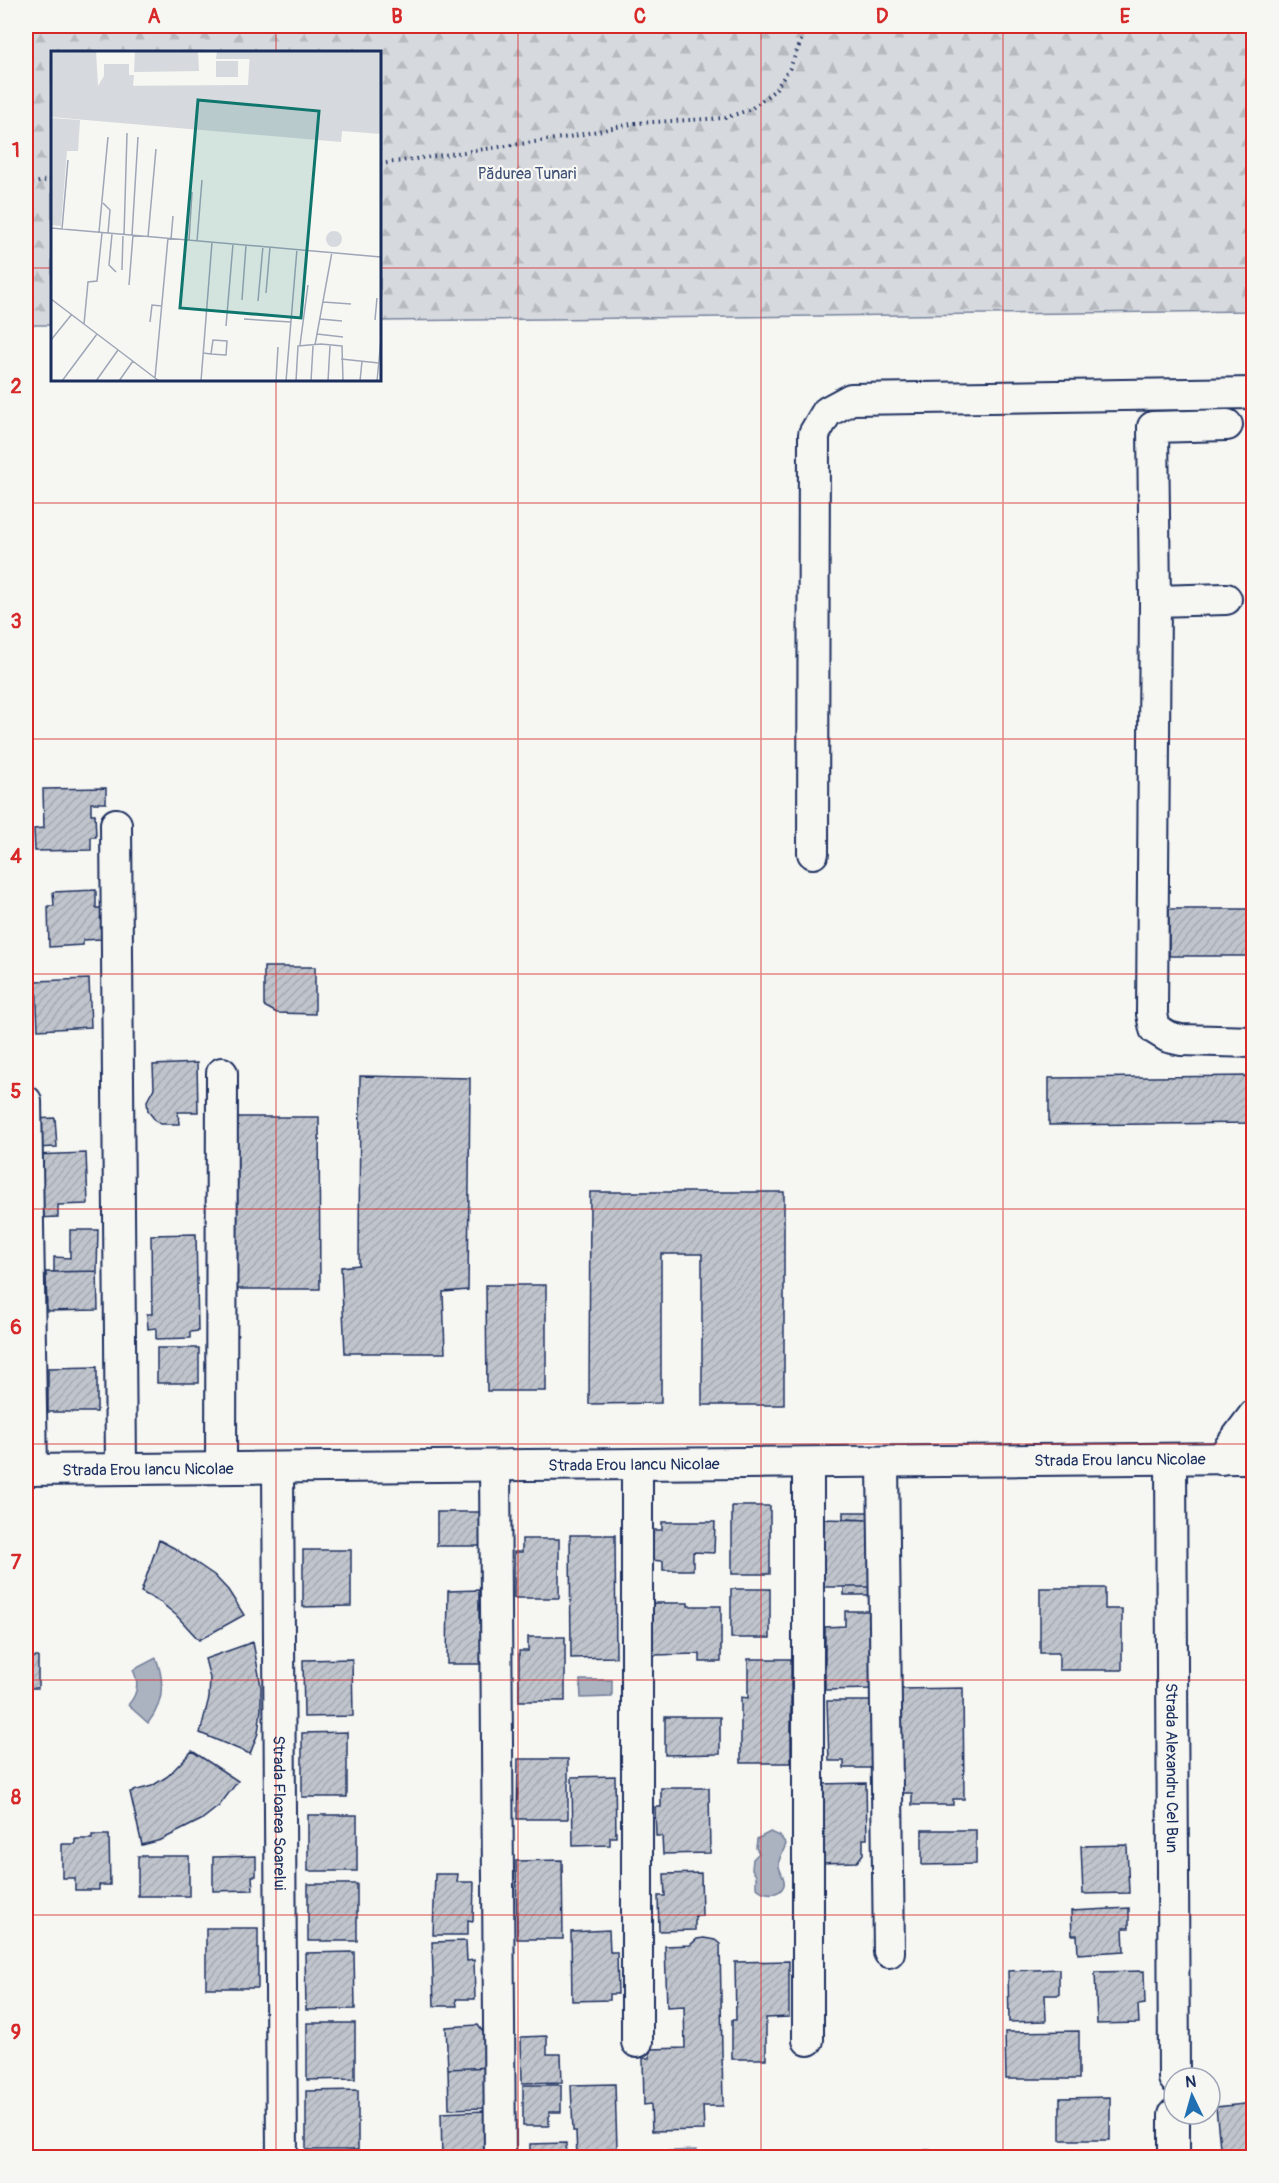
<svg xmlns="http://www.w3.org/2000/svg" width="1279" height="2183" viewBox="0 0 1279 2183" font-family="Pangolin,sans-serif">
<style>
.forest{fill:url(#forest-firs);stroke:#78849e;stroke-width:1.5}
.water{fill:#abb2c0;stroke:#717e99;stroke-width:1.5}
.building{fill:url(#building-hatch);stroke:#1b2f5e;stroke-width:1.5}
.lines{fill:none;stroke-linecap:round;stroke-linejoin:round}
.minor-casing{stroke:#1b2f5e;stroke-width:34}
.path{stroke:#1b2f5e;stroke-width:4;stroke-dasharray:1.5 4.5;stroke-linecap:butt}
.minor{stroke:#f6f6f2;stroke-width:30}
.grid{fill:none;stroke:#d62828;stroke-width:1.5;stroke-opacity:0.55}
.labels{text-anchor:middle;stroke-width:4.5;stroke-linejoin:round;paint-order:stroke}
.park-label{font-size:16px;fill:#405177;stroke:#f6f6f2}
.street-label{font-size:16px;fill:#1b2f5e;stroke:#f6f6f2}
.inset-road{fill:none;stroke:#9ea6b7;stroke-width:1.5}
.view{fill:#0f766e;fill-opacity:0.15;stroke:#0f766e;stroke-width:3}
.inset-edge{fill:none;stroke:#1b2f5e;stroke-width:3}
.neatline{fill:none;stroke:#d62828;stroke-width:2}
.grid-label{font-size:20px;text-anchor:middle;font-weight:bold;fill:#d62828}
</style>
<defs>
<pattern id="forest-firs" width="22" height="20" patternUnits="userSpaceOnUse" patternTransform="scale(1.5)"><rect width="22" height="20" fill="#d6d9dd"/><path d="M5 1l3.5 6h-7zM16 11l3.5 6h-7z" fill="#b7bbc0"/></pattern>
<pattern id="building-hatch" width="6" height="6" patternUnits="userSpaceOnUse" patternTransform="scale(1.5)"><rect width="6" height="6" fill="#c0c4cd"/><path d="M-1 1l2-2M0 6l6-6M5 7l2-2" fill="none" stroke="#a4a9b2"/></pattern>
</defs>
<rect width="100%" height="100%" fill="#f6f6f2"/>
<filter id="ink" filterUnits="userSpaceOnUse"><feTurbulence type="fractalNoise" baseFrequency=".0167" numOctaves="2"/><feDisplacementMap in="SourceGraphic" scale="12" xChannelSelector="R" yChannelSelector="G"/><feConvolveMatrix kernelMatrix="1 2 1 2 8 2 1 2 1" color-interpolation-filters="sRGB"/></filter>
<g filter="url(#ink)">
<path class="forest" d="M 26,26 L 1253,26 L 1253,311 L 380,321 L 380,52 L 52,52 L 52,325 L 26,325 Z"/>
<path class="water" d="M 156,1658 C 165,1681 164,1703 148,1723 L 128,1705 C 138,1694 139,1682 133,1670 Z
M 612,1680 L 612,1697 L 581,1698 L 580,1680 Z
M 770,1832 L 780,1836 L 786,1844 C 784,1850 780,1856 779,1862 C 777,1870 786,1877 784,1885 C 780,1897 763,1895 756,1887 L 756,1876 L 752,1869 L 753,1859 L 759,1853 L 756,1848 L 757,1839 Z
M 696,2150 L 696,2157 L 650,2157 L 650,2152 Z"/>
<path class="building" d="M 26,356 L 27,356 L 29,614 L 26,614 Z
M 106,788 L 106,803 L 91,803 L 91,814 L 95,814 L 96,837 L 91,837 L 91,850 L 35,851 L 34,829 L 44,828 L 43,789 Z
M 96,890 L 96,908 L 101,908 L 102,939 L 83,940 L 83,945 L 49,947 L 48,906 L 54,906 L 53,892 Z
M 1169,909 L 1254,909 L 1254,956 L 1169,956 Z
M 264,967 L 315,967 L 315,1014 L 277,1013 L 264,1006 Z
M 89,979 L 91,1027 L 38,1030 L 36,981 Z
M 197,1063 L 198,1112 L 178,1112 L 179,1124 L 161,1124 L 155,1120 L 148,1111 L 147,1101 L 154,1088 L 153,1065 Z
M 360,1076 L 470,1078 L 468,1290 L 443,1292 L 445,1353 L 345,1353 L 341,1267 L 359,1265 Z
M 1254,1076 L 1254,1123 L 1049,1125 L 1049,1078 Z
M 234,1117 L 319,1117 L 320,1289 L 235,1289 Z
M 55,1118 L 57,1147 L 32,1148 L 31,1119 Z
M 86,1153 L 88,1204 L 58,1205 L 58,1217 L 35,1218 L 33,1155 Z
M 590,1192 L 784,1192 L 784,1405 L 702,1405 L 702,1254 L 661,1254 L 661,1403 L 589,1404 Z
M 70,1230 L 98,1230 L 97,1271 L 54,1272 L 54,1257 L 70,1258 Z
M 196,1234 L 198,1331 L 190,1332 L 190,1338 L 156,1339 L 156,1328 L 148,1329 L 147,1314 L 152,1314 L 151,1235 Z
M 97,1271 L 98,1310 L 47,1311 L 46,1272 Z
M 486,1285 L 546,1285 L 546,1391 L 487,1391 Z
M 157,1348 L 199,1348 L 199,1383 L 157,1383 Z
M 97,1367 L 97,1412 L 48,1412 L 48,1368 Z
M 732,1506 L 770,1506 L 770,1574 L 732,1574 Z
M 437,1512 L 481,1512 L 480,1546 L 437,1546 Z
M 843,1512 L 871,1512 L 871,1520 L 843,1519 Z
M 819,1519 L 871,1520 L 871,1587 L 819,1587 Z
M 662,1522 L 715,1522 L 714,1553 L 693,1552 L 693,1570 L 663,1570 L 663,1561 L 649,1560 L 650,1530 L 662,1530 Z
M 570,1535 L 615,1535 L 616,1657 L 571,1658 Z
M 522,1539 L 559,1539 L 559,1598 L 514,1598 L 514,1552 L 522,1552 Z
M 159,1540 L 174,1548 L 214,1575 L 228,1590 L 244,1615 L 199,1640 L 176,1615 L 160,1602 L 141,1592 Z
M 303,1550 L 351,1550 L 351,1606 L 303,1607 Z
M 844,1587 L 871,1587 L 870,1595 L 844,1595 Z
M 1040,1588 L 1105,1588 L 1105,1609 L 1122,1609 L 1122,1670 L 1059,1670 L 1059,1653 L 1040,1653 Z
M 731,1589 L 770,1589 L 770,1638 L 731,1638 Z
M 479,1590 L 479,1618 L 489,1618 L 489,1664 L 447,1664 L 448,1591 Z
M 653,1603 L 688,1603 L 688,1606 L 721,1606 L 721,1662 L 700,1662 L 700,1654 L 653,1655 Z
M 845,1611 L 875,1611 L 872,1689 L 825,1690 L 825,1627 L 845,1626 Z
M 528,1637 L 565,1637 L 565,1701 L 519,1701 L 519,1651 L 528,1651 Z
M 253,1642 L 261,1686 L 261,1710 L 258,1733 L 250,1754 L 200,1733 L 209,1698 L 210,1678 L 205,1659 Z
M 26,1657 L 38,1657 L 38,1688 L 26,1688 Z
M 352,1659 L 353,1716 L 304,1717 L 303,1660 Z
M 748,1659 L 791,1659 L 791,1763 L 741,1763 L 741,1697 L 748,1698 Z
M 963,1688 L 964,1799 L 953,1799 L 953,1805 L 912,1805 L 912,1793 L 900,1793 L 898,1689 Z
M 827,1701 L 872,1701 L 874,1768 L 844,1768 L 844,1761 L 829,1761 Z
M 665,1717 L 720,1717 L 720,1754 L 665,1755 Z
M 347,1732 L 347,1797 L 302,1797 L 302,1733 Z
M 192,1751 L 238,1781 L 219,1806 L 201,1820 L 161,1840 L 142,1845 L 130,1792 L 152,1786 L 168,1776 Z
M 518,1759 L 568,1759 L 568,1819 L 517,1819 Z
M 615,1776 L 616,1837 L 610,1837 L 610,1845 L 573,1846 L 572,1777 Z
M 866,1783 L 867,1839 L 863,1839 L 863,1854 L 857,1862 L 820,1863 L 819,1784 Z
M 661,1788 L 709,1788 L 710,1853 L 663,1854 L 662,1836 L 656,1836 L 655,1807 L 661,1807 Z
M 308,1815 L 357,1815 L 357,1871 L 308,1871 Z
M 922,1830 L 976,1830 L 976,1864 L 922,1865 Z
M 92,1835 L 109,1835 L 110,1885 L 99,1885 L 99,1890 L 75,1890 L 75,1878 L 62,1878 L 62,1844 L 75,1844 L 75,1839 L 92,1839 Z
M 1127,1845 L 1129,1893 L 1083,1894 L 1081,1846 Z
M 138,1856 L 189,1856 L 189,1896 L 138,1896 Z
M 256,1856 L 256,1876 L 252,1876 L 253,1890 L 213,1891 L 213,1857 Z
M 562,1860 L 563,1939 L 517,1939 L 516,1861 Z
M 26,1863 L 27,1863 L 28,1903 L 26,1903 Z
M 701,1873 L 702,1916 L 695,1916 L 695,1930 L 659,1931 L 658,1896 L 665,1896 L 664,1874 Z
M 435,1874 L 458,1874 L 457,1882 L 474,1882 L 473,1921 L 468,1920 L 468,1935 L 433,1935 Z
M 308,1884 L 357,1884 L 357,1941 L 308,1941 Z
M 1129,1908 L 1129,1928 L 1123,1928 L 1124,1951 L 1078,1954 L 1077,1935 L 1072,1935 L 1071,1911 Z
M 206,1928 L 258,1928 L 258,1988 L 206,1988 Z
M 609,1930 L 610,1952 L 617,1952 L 618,1994 L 610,1994 L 610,2000 L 572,2001 L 571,1932 Z
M 704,1938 L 715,1940 L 720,1944 L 723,2106 L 703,2106 L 704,2130 L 652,2131 L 651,2104 L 644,2105 L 643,2058 L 650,2058 L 650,2049 L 685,2048 L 684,2006 L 667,2007 L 665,1946 L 690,1945 L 697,1939 Z
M 466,1941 L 467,1961 L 474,1960 L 475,1999 L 456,1999 L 457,2006 L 434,2006 L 432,1942 Z
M 354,1952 L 355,2009 L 306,2010 L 305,1953 Z
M 789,1961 L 789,2017 L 766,2018 L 766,2059 L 732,2059 L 732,2020 L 736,2020 L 735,1962 Z
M 1059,1969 L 1059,1995 L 1045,1995 L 1046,2021 L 1009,2022 L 1008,1971 Z
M 1144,1971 L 1145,2004 L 1138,2005 L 1139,2023 L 1097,2024 L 1095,1972 Z
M 307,2023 L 355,2023 L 355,2079 L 307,2080 Z
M 478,2025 L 491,2044 L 492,2067 L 448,2069 L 446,2027 Z
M 1079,2031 L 1079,2079 L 1006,2079 L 1005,2032 Z
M 547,2036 L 547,2054 L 561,2054 L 562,2082 L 522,2083 L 521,2037 Z
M 492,2067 L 483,2108 L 449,2109 L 448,2069 Z
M 615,2084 L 617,2148 L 610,2148 L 611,2158 L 577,2158 L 576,2131 L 573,2131 L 571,2085 Z
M 523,2085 L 561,2085 L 561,2112 L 549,2112 L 549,2126 L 523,2126 Z
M 358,2090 L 358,2150 L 306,2150 L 306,2091 Z
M 1110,2097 L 1110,2140 L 1060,2140 L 1060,2098 Z
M 1254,2103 L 1254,2154 L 1221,2157 L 1216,2107 Z
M 484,2111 L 485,2158 L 442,2158 L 441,2113 Z
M 566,2143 L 566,2158 L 530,2158 L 530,2144 Z
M 925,2150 L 968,2152 L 968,2158 L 924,2158 Z"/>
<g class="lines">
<defs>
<g id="minor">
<path d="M 1227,425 L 1153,427 L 1155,601 L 1152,1014 L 1155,1029 L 1168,1037 L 1181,1040 L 1254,1042"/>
<path d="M 1155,601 L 1226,599"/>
<path d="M 116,824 L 121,1469"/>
<path d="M 813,853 L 814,434 L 827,412 L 851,399 L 1254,393"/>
<path d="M 26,1101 L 32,1470"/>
<path id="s1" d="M 1171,1459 L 1174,2078"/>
<path d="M 1221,1459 L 1254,1415"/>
<path d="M 883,1463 L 889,1952"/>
<path d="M 637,1465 L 637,2042"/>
<path d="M 495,1466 L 500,2158"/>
<path d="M 221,1468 L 222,1073"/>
<path id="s2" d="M 278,1468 L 282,2158"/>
<path id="s3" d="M 26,1470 L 1243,1458 L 1254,1456"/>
<path d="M 808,2040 L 808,1464"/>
<path d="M 1174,2114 L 1174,2158"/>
</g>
</defs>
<use href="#minor" class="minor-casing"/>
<path class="path" d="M 380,164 L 569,137 L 636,123 L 725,118 L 751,109 L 775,90 L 790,68 L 807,26
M 26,185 L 52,179"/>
<use href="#minor" class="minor"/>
</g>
</g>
<path class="grid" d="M 276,26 L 276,52M 518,26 L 518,2158M 761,26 L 761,2158M 1003,26 L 1003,2158M 26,268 L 52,268M 380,268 L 1254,268M 276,380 L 276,2158M 26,503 L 1254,503M 26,739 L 1254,739M 26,974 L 1254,974M 26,1209 L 1254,1209M 26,1444 L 1254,1444M 26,1680 L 1254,1680M 26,1915 L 1254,1915"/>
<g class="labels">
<g class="park-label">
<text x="527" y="179">Pădurea Tunari</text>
</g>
<g class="street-label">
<text dy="6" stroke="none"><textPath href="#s3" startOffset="1094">Strada Erou Iancu Nicolae</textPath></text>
<text dy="6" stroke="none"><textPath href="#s3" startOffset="608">Strada Erou Iancu Nicolae</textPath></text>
<text dy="6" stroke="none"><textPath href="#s3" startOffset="122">Strada Erou Iancu Nicolae</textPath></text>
<text dy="6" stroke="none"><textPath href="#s1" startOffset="309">Strada Alexandru Cel Bun</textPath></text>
<text dy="6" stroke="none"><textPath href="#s2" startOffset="345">Strada Floarea Soarelui</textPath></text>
</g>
</g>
<g transform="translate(51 51)">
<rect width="330" height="330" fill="#f6f6f2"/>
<path d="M 84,0 L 147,0 L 148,20 L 83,21 ZM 166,0 L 199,0 L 199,8 L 165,8 ZM 165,10 L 187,10 L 187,26 L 165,26 ZM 83,24 L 82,35 L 47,35 L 53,25 Z" fill="#d6d9dd"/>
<path d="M 0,0 L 45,0 L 47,35 L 197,34 L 199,0 L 330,0 L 330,83 L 291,80 L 290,91 L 0,66 Z" fill="#d6d9dd"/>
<path d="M 0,67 L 29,69 L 27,100 L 16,100 L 10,175 L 0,174 Z" fill="#d6d9dd"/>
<path d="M 53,13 L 78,13 L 78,25 L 53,25 ZM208 41a8 8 0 1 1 16 0a8 8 0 1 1-16 0ZM275 188a8 8 0 1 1 16 0a8 8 0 1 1-16 0Z" fill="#d6d9dd"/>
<path class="inset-road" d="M 52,152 L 59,159 L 57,182M 0,177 L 330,206M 11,178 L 17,109M 48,181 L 57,86M 61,183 L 58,214 L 65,221M 73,184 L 76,82M 81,184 L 87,86M 97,186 L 105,98M 120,188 L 122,165M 138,189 L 141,141M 146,190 L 151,129M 71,219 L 72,183M 78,234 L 82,184M 215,242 L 219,196M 0,248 L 108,330M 191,249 L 195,194M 207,250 L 212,195M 272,251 L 300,253M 193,268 L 240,271M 269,268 L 291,270M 324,269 L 326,247M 99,271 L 101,254 L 111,255M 33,273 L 37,231 L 46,230 L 51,182M 175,275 L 182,193M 266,283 L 292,286M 0,289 L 21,263M 249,294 L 257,234M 264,294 L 281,201M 152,302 L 160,303 L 174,304 L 175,304 L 176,290 L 162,289 L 160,303M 290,308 L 328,312M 104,327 L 117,187M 11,330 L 46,283M 45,330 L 67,299M 68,330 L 82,310M 150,330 L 161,191M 225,330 L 227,296M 235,330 L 246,198M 245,330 L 247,295 L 270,293 L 291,295 L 292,330M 260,330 L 262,295M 277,330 L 279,295M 309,330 L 311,310M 326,330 L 330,288"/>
<path class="view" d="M 147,49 L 268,60 L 250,267 L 129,257 Z"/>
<rect width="330" height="330" class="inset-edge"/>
</g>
<rect width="1279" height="2183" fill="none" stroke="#f6f6f2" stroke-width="66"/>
<g transform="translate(1192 2096) rotate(355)"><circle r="28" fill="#f6f6f2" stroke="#9ea6b7" stroke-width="1.5"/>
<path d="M0-4.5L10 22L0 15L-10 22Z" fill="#1f6fb2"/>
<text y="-9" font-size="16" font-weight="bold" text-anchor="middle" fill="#1b2f5e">N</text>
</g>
<rect x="33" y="33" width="1213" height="2117" class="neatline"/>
<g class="grid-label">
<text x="154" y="23">A</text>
<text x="397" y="23">B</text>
<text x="640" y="23">C</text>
<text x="882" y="23">D</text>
<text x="1125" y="23">E</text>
<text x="16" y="157">1</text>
<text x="16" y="393">2</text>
<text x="16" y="628">3</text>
<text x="16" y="863">4</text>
<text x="16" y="1098">5</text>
<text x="16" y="1334">6</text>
<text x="16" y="1569">7</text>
<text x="16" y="1804">8</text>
<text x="16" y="2039">9</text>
</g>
</svg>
